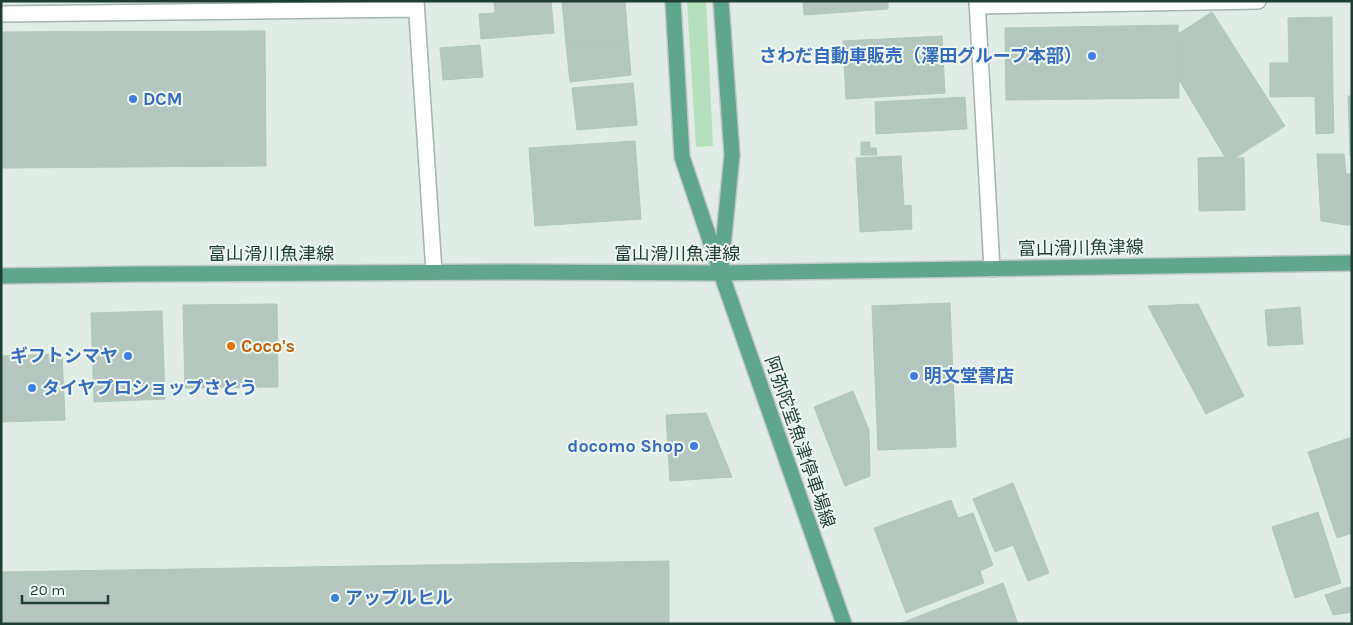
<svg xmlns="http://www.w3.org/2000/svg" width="1353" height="625" viewBox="0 0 1353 625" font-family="Karla,'Noto Sans JP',sans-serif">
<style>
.green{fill:#b6e0bd}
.building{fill:#b5c7be;stroke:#b1c7bc}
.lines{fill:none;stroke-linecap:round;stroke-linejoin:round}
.minor-casing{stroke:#a2b4ac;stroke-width:18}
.major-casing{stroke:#c0c9c6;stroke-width:18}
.minor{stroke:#fff;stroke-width:15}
.major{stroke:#60a68d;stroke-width:15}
.shop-dot{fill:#3f7fe0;stroke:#f0f9f4;stroke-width:2}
.food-dot{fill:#e8710a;stroke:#f0f9f4;stroke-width:2}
.labels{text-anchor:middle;stroke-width:4;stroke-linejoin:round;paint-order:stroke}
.shop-label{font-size:18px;font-weight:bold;fill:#366cbe;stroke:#f0f9f4;text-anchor:start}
.street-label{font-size:18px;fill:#1f3e33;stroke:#f0f9f4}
.food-label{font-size:18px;font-weight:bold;fill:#c56008;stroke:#f0f9f4;text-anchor:start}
</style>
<rect width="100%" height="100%" fill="#e0ece5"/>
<path class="green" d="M 687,1 L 706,1 L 713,146 L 696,147 Z"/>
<path class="building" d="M 494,1 L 551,1 L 554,33 L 481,39 L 479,14 L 495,13 Z
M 562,1 L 625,1 L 628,40 L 566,44 Z
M 803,1 L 888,1 L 888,9 L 804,15 Z
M 1212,12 L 1285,126 L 1235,158 L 1244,158 L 1245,210 L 1199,211 L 1198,158 L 1225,157 L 1178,78 L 1178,34 Z
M 1332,17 L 1333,96 L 1270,97 L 1270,63 L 1289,63 L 1288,18 Z
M 1178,25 L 1179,98 L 1006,100 L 1005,28 Z
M 265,31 L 266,166 L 1,168 L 1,32 Z
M 942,36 L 945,93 L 846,99 L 843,41 Z
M 628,40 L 631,75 L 570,82 L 566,44 Z
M 480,45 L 483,77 L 443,80 L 440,48 Z
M 633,83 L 637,125 L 577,130 L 572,88 Z
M 1333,96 L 1334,133 L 1316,134 L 1315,97 Z
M 1348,96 L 1352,96 L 1352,156 L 1350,156 Z
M 965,97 L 967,129 L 876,134 L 875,102 Z
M 635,141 L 641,219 L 535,226 L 529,148 Z
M 861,142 L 870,142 L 870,148 L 876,148 L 877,155 L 861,155 Z
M 1317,154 L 1344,154 L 1346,174 L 1346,225 L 1321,221 Z
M 901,156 L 904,206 L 911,205 L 912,229 L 860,232 L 856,158 Z
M 1346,174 L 1352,174 L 1352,225 L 1346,225 Z
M 950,303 L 956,447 L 878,450 L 872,306 Z
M 277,304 L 278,387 L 185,388 L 183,305 Z
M 1198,304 L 1244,396 L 1206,414 L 1148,306 Z
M 1300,307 L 1303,344 L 1268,346 L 1265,310 Z
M 162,311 L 165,399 L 94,402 L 91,313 Z
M 62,354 L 65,420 L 1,422 L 1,356 Z
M 853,391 L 869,430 L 870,476 L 845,486 L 814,407 Z
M 706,413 L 732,477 L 670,481 L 666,415 Z
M 1352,437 L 1352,533 L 1337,538 L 1308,452 Z
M 1013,483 L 1049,573 L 1028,581 L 1013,545 L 995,552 L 973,499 Z
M 951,500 L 958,518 L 973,513 L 993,565 L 980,571 L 984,583 L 906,613 L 874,528 Z
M 1318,512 L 1341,583 L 1295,598 L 1272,527 Z
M 669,561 L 669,624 L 1,624 L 1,572 Z
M 1003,583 L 1018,624 L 899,624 Z
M 1352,586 L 1352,612 L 1333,615 L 1325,595 Z"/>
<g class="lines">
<defs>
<path id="minor" d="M 416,1 L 434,272
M 977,1 L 992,269
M 977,6 L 1258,1
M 1,14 L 416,9"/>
<path id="major" d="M 673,1 L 682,157 L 721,273 L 844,624
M 721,267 L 732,155 L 721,1
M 1,276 L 140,274 L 513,272 L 721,273 L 1352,263"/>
</defs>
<use href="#minor" class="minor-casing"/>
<use href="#major" class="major-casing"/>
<use href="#minor" class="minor"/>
<use href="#major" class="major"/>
</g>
<g class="shop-dot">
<circle cx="1092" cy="56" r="5"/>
<circle cx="133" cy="99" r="5"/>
<circle cx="128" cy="356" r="5"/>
<circle cx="914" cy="376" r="5"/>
<circle cx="32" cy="388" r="5"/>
<circle cx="694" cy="446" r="5"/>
<circle cx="335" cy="598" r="5"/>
</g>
<circle class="food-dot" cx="231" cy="346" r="5"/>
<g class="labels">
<g class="shop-label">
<text x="1082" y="62" text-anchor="end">さわだ自動車販売（澤田グループ本部）</text>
<text x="143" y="105">DCM</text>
<text x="118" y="362" text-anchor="end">ギフトシマヤ</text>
<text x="924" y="382">明文堂書店</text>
<text x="42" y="394">タイヤプロショップさとう</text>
<text x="684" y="452" text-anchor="end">docomo Shop</text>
<text x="345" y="604">アップルヒル</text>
</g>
<g class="street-label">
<text transform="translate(1081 248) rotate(-1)" y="6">富山滑川魚津線</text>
<text x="271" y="260">富山滑川魚津線</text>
<text x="677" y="260">富山滑川魚津線</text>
<text transform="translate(800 442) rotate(71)" y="6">阿弥陀堂魚津停車場線</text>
</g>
<g class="food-label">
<text x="241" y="352">Coco's</text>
</g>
</g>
<rect width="1353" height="625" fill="none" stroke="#1f3e33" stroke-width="5"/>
<path d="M22 595v8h86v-8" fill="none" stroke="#1f3e33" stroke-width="2.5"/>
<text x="30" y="595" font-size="15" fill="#1f3e33" stroke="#f0f9f4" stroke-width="4" paint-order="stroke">20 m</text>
</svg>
